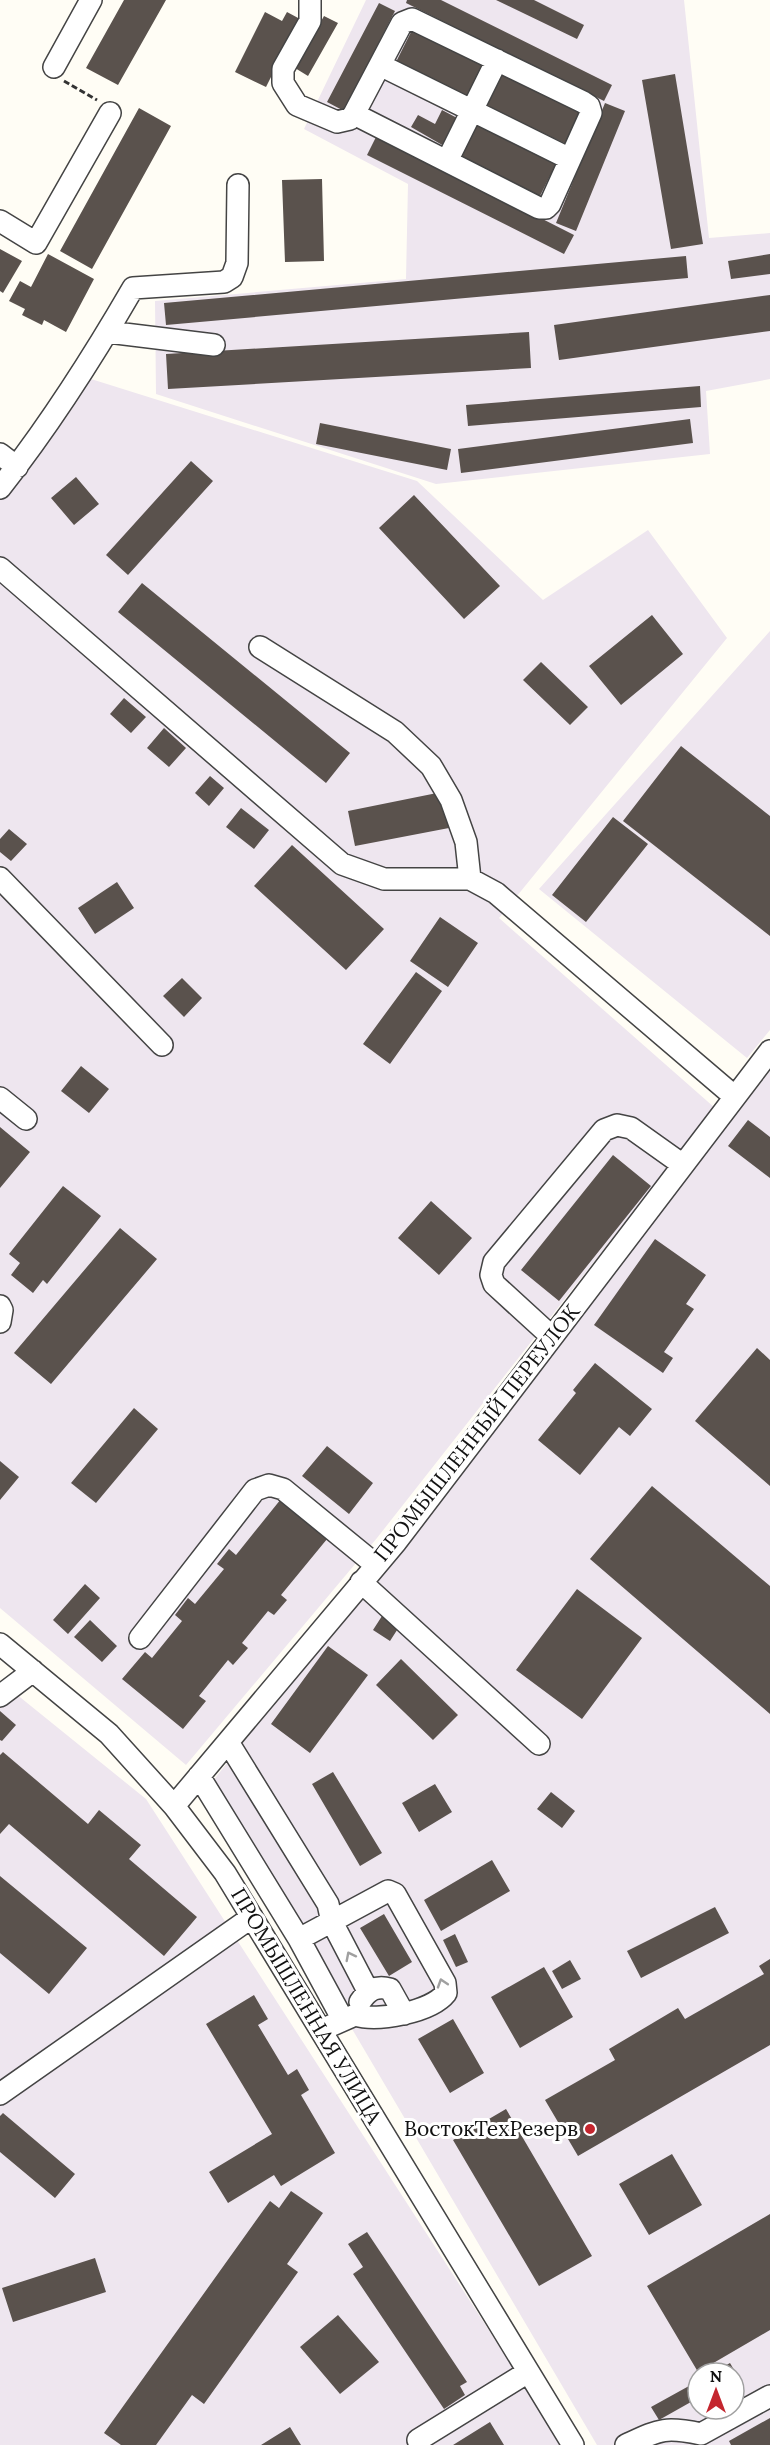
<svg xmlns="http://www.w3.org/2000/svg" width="770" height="2445" viewBox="0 0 770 2445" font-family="Lora,serif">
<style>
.industrial{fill:#eee6ef;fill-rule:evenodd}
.building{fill:#5a524d}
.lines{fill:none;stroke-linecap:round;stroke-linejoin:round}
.minor-casing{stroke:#444;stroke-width:24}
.path{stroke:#333;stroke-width:3;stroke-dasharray:6 3;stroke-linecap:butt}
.minor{stroke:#fff;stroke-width:21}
.oneway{stroke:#a0a0a0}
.poi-dot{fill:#c4262e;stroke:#fff;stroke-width:2}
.labels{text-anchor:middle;stroke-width:6;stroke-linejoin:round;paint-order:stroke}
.street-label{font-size:21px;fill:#111;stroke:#fff}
.poi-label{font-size:21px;fill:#111;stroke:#fff;text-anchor:end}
</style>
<rect width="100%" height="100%" fill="#fffdf5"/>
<path class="industrial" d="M 366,0 L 684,0 L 709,238 L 770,233 L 770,379 L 706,391 L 710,454 L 436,484 L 156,394 L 155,301 L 406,279 L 408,184 L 304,129 Z
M 91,379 L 417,481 L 543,600 L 648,530 L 727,638 L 499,918 L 715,1108 L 377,1538 L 186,1765 L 0,1608 L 0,497 Z
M 770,631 L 770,1030 L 747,1058 L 539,889 Z
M 770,1071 L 770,2445 L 597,2445 L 209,1786 ZM 698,2373 L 734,2373 L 734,2409 L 698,2409 Z
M 0,1681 L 146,1799 L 563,2445 L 0,2445 Z"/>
<path class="building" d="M 124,0 L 166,0 L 118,85 L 86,68 Z
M 407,0 L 441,0 L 612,85 L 604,101 L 406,3 Z
M 496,0 L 534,0 L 584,25 L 577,39 Z
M 379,3 L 395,11 L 344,111 L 327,102 Z
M 265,12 L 282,21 L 287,12 L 300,19 L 266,87 L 235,72 Z
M 324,16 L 338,23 L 308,76 L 295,68 Z
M 412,30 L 486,66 L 470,99 L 396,62 Z
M 502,73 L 582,111 L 566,144 L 486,106 Z
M 675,74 L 703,244 L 671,249 L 642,80 Z
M 605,103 L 625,111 L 576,231 L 556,223 Z
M 139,108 L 171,126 L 92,269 L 60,251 Z
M 442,110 L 459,119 L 444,146 L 411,127 L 418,115 L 435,124 Z
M 476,122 L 557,162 L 539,198 L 458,158 Z
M 377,135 L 574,235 L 564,254 L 367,155 Z
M 322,179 L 324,261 L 285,262 L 282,180 Z
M 0,249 L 22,261 L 3,293 L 0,291 Z
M 48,254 L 94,279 L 66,332 L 44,320 L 42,325 L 22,315 L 25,309 L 9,301 L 20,281 L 31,287 Z
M 770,254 L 770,274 L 731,279 L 728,261 Z
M 686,256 L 688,278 L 166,325 L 164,303 Z
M 770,295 L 770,331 L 559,360 L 554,325 Z
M 529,332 L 531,368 L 168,389 L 166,354 Z
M 700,386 L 701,407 L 468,426 L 466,405 Z
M 690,419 L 693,443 L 461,473 L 458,449 Z
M 320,423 L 451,449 L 447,470 L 316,444 Z
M 191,461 L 213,481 L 128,575 L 106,555 Z
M 76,477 L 99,504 L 74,525 L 51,498 Z
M 414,495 L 500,586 L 464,619 L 379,528 Z
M 142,583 L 350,753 L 326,783 L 118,612 Z
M 652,615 L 683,654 L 621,705 L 589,666 Z
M 541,662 L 588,707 L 570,725 L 523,680 Z
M 124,698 L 146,717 L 131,733 L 110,714 Z
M 164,728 L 186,748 L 169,767 L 147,748 Z
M 681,746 L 770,816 L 770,936 L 623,821 Z
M 210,776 L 224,788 L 209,806 L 195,793 Z
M 442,792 L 449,828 L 355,846 L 348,811 Z
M 241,808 L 269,830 L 254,849 L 226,827 Z
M 613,817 L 648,844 L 586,922 L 552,895 Z
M 9,829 L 27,844 L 11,861 L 0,852 L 0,839 Z
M 292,845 L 384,929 L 346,970 L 254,886 Z
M 117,882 L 134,908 L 95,934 L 78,908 Z
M 440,917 L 478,943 L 448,987 L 410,961 Z
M 416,972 L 442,991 L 390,1064 L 363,1044 Z
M 182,978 L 202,998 L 184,1017 L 163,996 Z
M 81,1066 L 109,1089 L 89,1113 L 61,1091 Z
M 748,1120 L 770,1137 L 770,1178 L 728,1146 Z
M 0,1127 L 30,1152 L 0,1188 Z
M 613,1155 L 651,1186 L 559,1301 L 521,1270 Z
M 63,1186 L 101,1216 L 47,1284 L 43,1280 L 33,1293 L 11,1275 L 20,1263 L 9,1254 Z
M 431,1201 L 472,1238 L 439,1275 L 398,1238 Z
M 120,1228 L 157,1259 L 51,1384 L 14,1353 Z
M 655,1239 L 706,1275 L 686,1304 L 694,1309 L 664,1352 L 673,1358 L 663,1373 L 594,1325 Z
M 757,1348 L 770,1360 L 770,1486 L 695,1421 Z
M 595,1363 L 652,1409 L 630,1436 L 619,1427 L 580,1475 L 538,1440 L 576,1393 L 573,1390 Z
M 134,1408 L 158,1429 L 96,1503 L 71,1483 Z
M 327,1446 L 373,1483 L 349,1514 L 302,1476 Z
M 0,1461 L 19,1477 L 0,1500 Z
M 652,1486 L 770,1586 L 770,1714 L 590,1559 Z
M 285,1494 L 332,1533 L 281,1595 L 287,1600 L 274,1615 L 268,1611 L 242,1643 L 248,1648 L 233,1665 L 228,1660 L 199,1696 L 206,1701 L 183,1729 L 122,1679 L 145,1652 L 152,1658 L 182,1621 L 175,1615 L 188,1598 L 195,1604 L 224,1569 L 217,1564 L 229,1549 L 236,1555 Z
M 85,1584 L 100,1598 L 68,1634 L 53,1620 Z
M 577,1589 L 642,1638 L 582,1719 L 516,1670 Z
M 382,1616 L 399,1627 L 390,1641 L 373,1630 Z
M 90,1620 L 117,1646 L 102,1662 L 74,1637 Z
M 328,1646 L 368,1675 L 310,1753 L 271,1724 Z
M 401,1659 L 458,1715 L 433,1740 L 376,1685 Z
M 0,1711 L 16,1725 L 2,1741 L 0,1740 Z
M 3,1752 L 88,1824 L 99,1810 L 141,1845 L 129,1859 L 197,1917 L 164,1956 L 9,1824 L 0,1834 L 0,1755 Z
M 333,1772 L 382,1853 L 360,1866 L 312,1784 Z
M 435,1784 L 452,1812 L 419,1832 L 402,1803 Z
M 551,1792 L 575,1811 L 562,1828 L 537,1809 Z
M 492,1860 L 510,1891 L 441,1931 L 424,1900 Z
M 0,1876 L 87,1948 L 49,1994 L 0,1953 Z
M 715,1907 L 729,1933 L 641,1978 L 627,1951 Z
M 384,1914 L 412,1962 L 389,1976 L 360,1928 Z
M 455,1934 L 468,1962 L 456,1967 L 443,1940 Z
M 770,1959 L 770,2045 L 578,2156 L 545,2100 L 615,2060 L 609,2049 L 678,2008 L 685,2019 L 764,1974 L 759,1966 Z
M 570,1960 L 581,1979 L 562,1989 L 552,1971 Z
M 544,1967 L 573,2017 L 520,2048 L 491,1997 Z
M 254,1995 L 268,2019 L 258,2025 L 288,2075 L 297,2069 L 309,2090 L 301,2095 L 335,2153 L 281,2186 L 274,2175 L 228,2203 L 209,2172 L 272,2134 L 206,2024 Z
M 453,2019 L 484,2073 L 450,2093 L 418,2039 Z
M 506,2109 L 592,2256 L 539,2286 L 453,2140 Z
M 3,2113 L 75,2174 L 55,2198 L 0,2152 L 0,2116 Z
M 672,2154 L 702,2205 L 649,2235 L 619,2184 Z
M 291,2191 L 323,2213 L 287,2264 L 298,2272 L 204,2404 L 192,2395 L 156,2445 L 121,2445 L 104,2433 L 270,2201 L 279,2208 Z
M 770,2214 L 770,2330 L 698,2372 L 647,2286 Z
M 367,2232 L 467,2382 L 460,2386 L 465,2395 L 444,2409 L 353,2274 L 363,2267 L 348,2244 Z
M 95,2258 L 106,2292 L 13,2322 L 2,2288 Z
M 338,2315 L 379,2362 L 340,2394 L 300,2347 Z
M 730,2363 L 737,2375 L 734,2377 L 734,2373 L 712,2373 Z
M 698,2381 L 698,2398 L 659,2420 L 651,2407 Z
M 770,2418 L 770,2445 L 731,2445 L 729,2441 Z
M 490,2422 L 504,2445 L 453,2445 Z
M 290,2427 L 301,2445 L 261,2445 Z"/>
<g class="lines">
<defs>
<path id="minor" d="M 310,0 L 310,21 L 283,69 L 283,83 L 297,105 L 337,122 L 350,119 L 354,114 L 402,23 L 412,19 L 583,102 L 589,106 L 591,113 L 550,204 L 546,208 L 539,208 L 354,114
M 380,65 L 570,159
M 54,67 L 91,0
M 447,161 L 497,60
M 0,221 L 36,243 L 110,113
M 108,332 L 214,345
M 0,454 L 17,467
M 0,488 C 49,426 93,357 133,288 L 224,282 L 232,277 L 237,263 L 238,185
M 0,568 L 342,864 L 384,879 L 470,879 L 496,893 L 735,1097
M 260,647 L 395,732 L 431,766 L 451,800 L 466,842 L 470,879
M 0,878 L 162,1045
M 0,1098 L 26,1119
M 0,1306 L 2,1310 L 0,1322
M 552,1337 L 494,1284 L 491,1275 L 494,1262 L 604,1130 L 617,1125 L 631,1128 L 683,1165
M 361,1582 L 539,1744
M 140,1638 L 255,1490 L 269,1485 L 283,1489 L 376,1565
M 0,1644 L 109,1734 L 174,1806 L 225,1873 L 573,2445
M 0,1696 L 33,1671
M 228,1742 L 328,1904 L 332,1922 L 368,1991
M 199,1776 L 299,1939 L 343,2020
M 174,1806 L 396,1542 L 770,1051
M 299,1939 L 388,1891 L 395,1894 L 445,1983 L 446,1993 C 431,2012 378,2022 355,2015 L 321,2030
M 360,2002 C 368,1990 376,1985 390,1989 L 404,2014
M 0,2094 L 252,1917
M 418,2440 L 528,2372
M 626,2445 C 659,2430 664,2426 701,2434 L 770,2396"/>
</defs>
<use href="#minor" class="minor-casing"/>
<path class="path" d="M 64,81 L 97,100"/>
<use href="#minor" class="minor"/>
</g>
<defs><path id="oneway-chevron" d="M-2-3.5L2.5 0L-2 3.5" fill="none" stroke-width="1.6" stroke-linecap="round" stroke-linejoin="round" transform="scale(1.5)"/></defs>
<g class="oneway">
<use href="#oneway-chevron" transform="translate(350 1956) rotate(-117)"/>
<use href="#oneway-chevron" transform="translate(442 1983) rotate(-108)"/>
</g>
<circle class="poi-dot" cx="590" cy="2129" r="6"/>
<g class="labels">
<g class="street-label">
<text transform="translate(477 1433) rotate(-52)" y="7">ПРОМЫШЛЕННЫЙ ПЕРЕУЛОК</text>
<text transform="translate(306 2006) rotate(59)" y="7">ПРОМЫШЛЕННАЯ УЛИЦА</text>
</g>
<g class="poi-label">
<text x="578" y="2136">ВостокТехРезерв</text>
</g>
</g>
<g transform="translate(716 2391)"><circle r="28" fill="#ffffff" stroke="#a0a0a0" stroke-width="1.5"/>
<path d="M0-4.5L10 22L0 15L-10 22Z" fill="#c4262e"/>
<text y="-9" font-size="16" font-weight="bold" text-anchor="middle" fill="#111111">N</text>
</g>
</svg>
